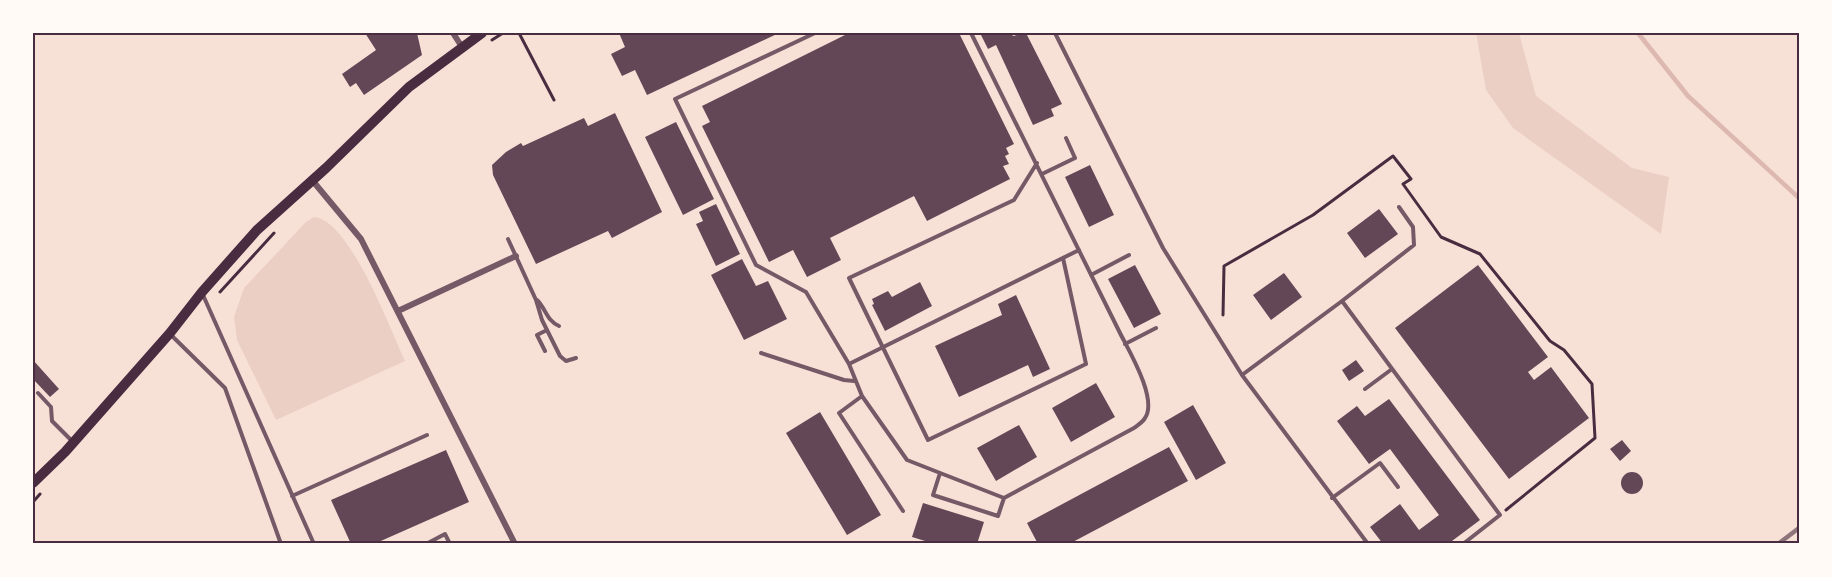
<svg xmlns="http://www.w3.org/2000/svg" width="1832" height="577" viewBox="0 0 1832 577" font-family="'Roboto Condensed',sans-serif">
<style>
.green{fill:#ebcfc5}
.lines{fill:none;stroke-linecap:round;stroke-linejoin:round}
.stream{stroke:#dcb8b0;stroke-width:4.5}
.building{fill:#644757}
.path{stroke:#4a2c40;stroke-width:3}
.service{stroke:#755966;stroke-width:4}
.minor{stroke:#755966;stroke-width:6}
.secondary{stroke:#4a2c40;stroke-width:10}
.rail{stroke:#8f747c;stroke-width:4.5}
.neatline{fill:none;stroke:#4a2c40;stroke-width:2}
</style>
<rect width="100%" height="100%" fill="#f7e1d7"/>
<path class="green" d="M 1476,33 L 1519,33 L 1536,96 L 1632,168 L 1669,177 L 1661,234 L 1513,128 L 1486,90 Z
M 314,217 C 350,220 390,329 405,361 L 276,420 L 237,340 L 234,317 L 244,288 L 306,222 Z"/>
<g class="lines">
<path class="stream" d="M 1638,33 L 1688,96 L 1799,198"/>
</g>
<path class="building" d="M 365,33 L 417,33 L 422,55 L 364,95 L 356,83 L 350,87 L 342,74 L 376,50 Z
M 619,33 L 779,33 L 647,95 L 635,70 L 622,76 L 611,54 L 625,47 Z
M 849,33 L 959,33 L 1014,144 L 1006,148 L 1009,154 L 1005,156 L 1009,164 L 1003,166 L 1010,179 L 927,221 L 914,196 L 830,238 L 841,260 L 807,277 L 793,250 L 769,262 L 702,126 L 710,122 L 702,106 Z
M 980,33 L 1011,33 L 1013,36 L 1026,33 L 1062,104 L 1051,109 L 1054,116 L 1033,125 L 996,45 L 988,49 Z
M 615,113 L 662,212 L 612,238 L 608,231 L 536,264 L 493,175 L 492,165 L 506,152 L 521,143 L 523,146 L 584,118 L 588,126 Z
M 676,122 L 714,199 L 683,215 L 645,137 Z
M 1090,165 L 1114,215 L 1089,227 L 1065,177 Z
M 716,204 L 740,254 L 716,266 L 696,224 L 703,221 L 699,212 Z
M 1379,209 L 1398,234 L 1365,258 L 1347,233 Z
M 742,259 L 756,286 L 768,281 L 787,319 L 744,340 L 711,275 Z
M 1135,265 L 1161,314 L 1134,328 L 1108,279 Z
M 1478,265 L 1548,357 L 1528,372 L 1534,380 L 1551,367 L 1589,418 L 1509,479 L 1395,328 Z
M 1284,273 L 1302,297 L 1271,320 L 1253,295 Z
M 920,282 L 932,306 L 885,331 L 872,305 L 874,304 L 872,299 L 888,291 L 892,297 Z
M 1016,295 L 1050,369 L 1033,377 L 1028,365 L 959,397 L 935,346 L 1002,315 L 998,304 Z
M 33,360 L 59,389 L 50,397 L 33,379 Z
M 1356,360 L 1364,371 L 1349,381 L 1342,370 Z
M 1096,383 L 1115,417 L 1071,442 L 1052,408 Z
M 1389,399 L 1480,520 L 1448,544 L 1383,544 L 1370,527 L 1400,504 L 1419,530 L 1439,515 L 1390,449 L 1369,464 L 1337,421 L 1357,406 L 1365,416 Z
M 1193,405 L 1226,463 L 1196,480 L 1164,422 Z
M 820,412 L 881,515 L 847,535 L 786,433 Z
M 1019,425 L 1037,457 L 996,481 L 977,448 Z
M 1622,440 L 1631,451 L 1620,461 L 1610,449 Z
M 1169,447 L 1188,481 L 1069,544 L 1038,544 L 1027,523 Z
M 446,450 L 469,502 L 374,544 L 351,544 L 331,500 Z
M1621 483a11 11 0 1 1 22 0a11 11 0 1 1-22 0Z
M 923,503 L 984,522 L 977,544 L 935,544 L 912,537 Z"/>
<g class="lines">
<path class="path" d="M 519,33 L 554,100
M 492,40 L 503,33
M 220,292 L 274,233
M 1223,315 L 1224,266 L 1313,215 L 1393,156 L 1411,179 L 1403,184 L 1441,237 L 1480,254 L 1550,341 L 1564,350 L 1592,384 L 1595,438 L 1506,510
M 33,502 L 40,494"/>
<path class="service" d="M 815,33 L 675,99 L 756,265 L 806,292 L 849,364 L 862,396 L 907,460 L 1004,498 L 1134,428 C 1138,425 1143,422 1145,418 C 1158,399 1129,351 1120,333 L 971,33
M 1055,33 L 1163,248 L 1242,375 L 1342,301 L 1500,515 L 1463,544
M 1037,163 L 1014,200 L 849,278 L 928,440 L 1086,364 L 1063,258
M 1042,174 L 1075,158 L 1066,138
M 508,239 L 536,300 L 542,320 L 560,356 L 566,361 L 576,358
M 1091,275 L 1129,255
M 203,295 L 314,544
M 537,300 C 546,309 547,321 559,326
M 1342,301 L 1414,245 L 1413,227 L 1399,207
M 170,334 L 225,388 L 281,544
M 1125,344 L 1156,328
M 545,351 L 537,335 L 547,330
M 761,353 L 844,380 L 854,381
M 849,364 L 1079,250
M 1242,375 L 1368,544
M 1365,389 L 1392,369
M 38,393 L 51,407 L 52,421 L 73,442
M 862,396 L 839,413 L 903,511
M 940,473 L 933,495 L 998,516 L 1004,498
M 292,496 L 427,435
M 1332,498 L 1380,463 L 1398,487
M 426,544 L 445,534 L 450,544"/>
<path class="minor" d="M 453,33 L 462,47
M 312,180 L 361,239 L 515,544
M 398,311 L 516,256"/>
<path class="secondary" d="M 33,483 L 65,452 L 170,333 L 202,292 L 257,230 L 326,168 L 409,87 L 482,33"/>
<path class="rail" d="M 1778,544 L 1799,528"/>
</g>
<rect width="1832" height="577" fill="none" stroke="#fffaf5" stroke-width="69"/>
<rect x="34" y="34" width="1764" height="508" class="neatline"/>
</svg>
